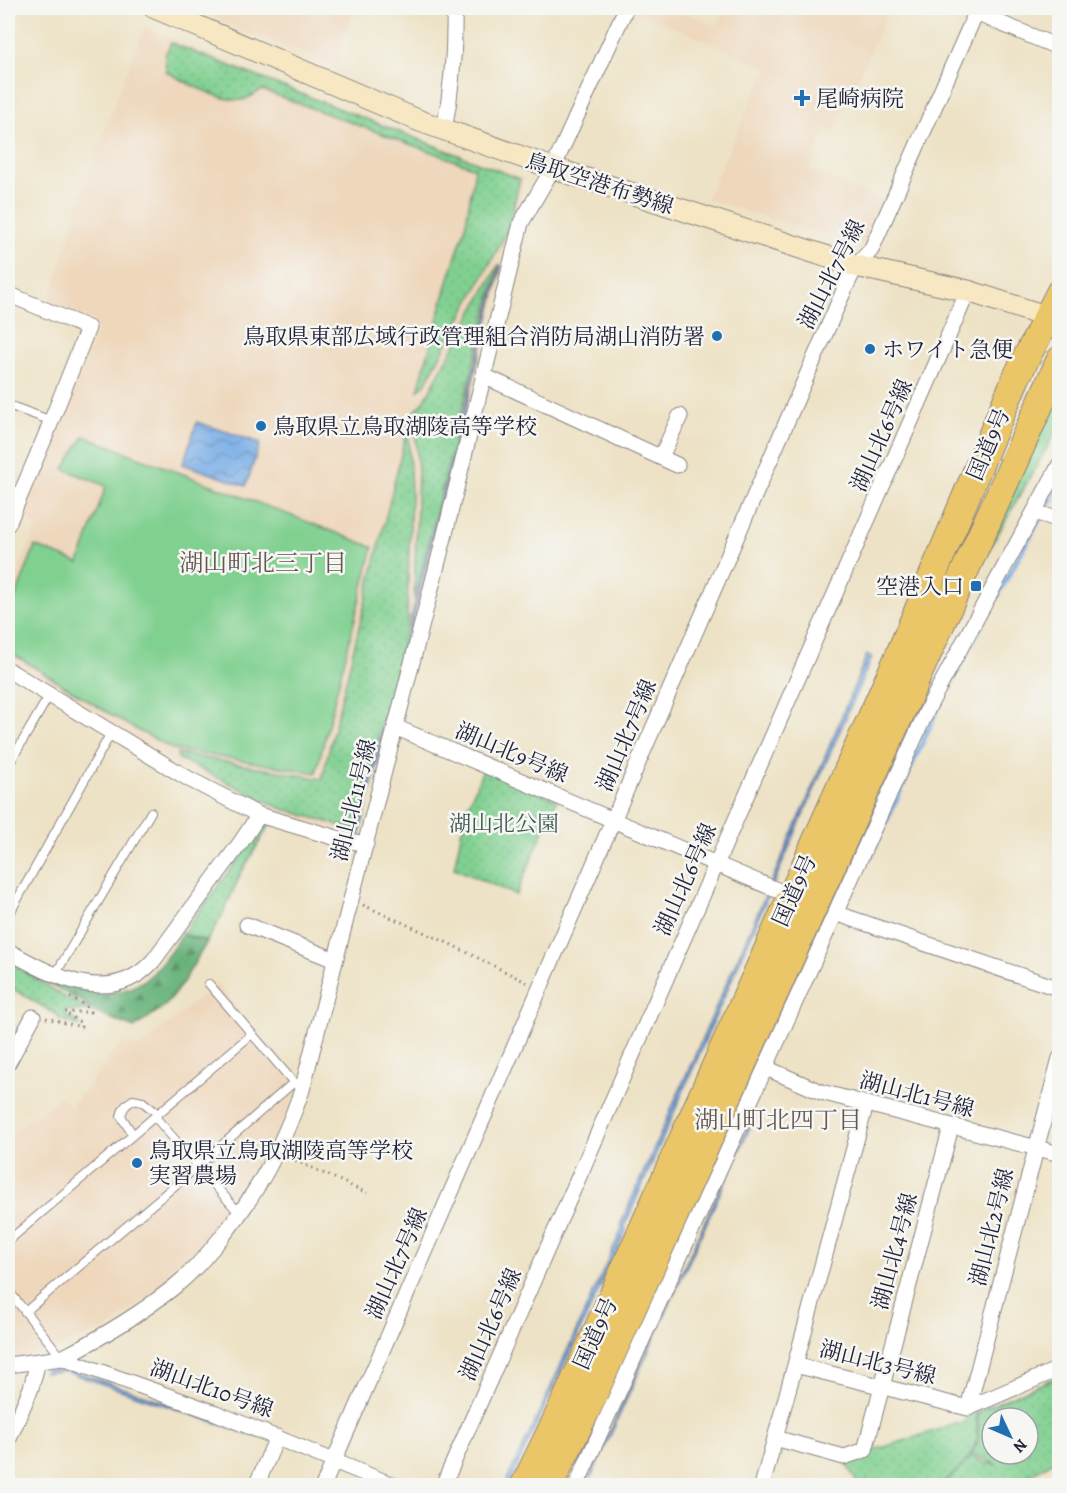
<svg xmlns="http://www.w3.org/2000/svg" width="1067" height="1493" viewBox="0 0 1067 1493" font-family="Alegreya,'Noto Serif JP',serif">
<style>
.built{fill:#eed7bb}
.grass{fill:url(#grass-dots);stroke:#517966;stroke-width:1.5;fill-rule:evenodd}
.forest{fill:url(#forest-firs);stroke:#456a5a;stroke-width:1.5}
.pitch{fill:#80d090;stroke:#517966;stroke-width:1.5}
.water{fill:url(#water-waves);stroke:#4e6891;stroke-width:1.5}
.lines{fill:none;stroke-linecap:round;stroke-linejoin:round}
.stream{stroke:#7aaee7;stroke-width:4.5}
.lane-casing{stroke:#888280;stroke-width:10}
.street-casing{stroke:#888280;stroke-width:17}
.secondary-casing{stroke:#888280;stroke-width:23}
.highway-casing{stroke:#888280;stroke-width:29}
.path{stroke:#888280;stroke-width:3;stroke-dasharray:1.5 4.5;stroke-linecap:butt}
.lane{stroke:#fff;stroke-width:8}
.street{stroke:#fff;stroke-width:15}
.secondary{stroke:#f7e8c3;stroke-width:21}
.highway{stroke:#eac669;stroke-width:27}
.poi-dot{fill:#1f6fb2;stroke:#f6f6f2;stroke-width:2}
.labels{text-anchor:middle;stroke-width:5;stroke-linejoin:round;paint-order:stroke}
.poi-label{font-size:22px;fill:#22223b;stroke:#f6f6f2;text-anchor:start}
.street-label{font-size:22px;fill:#22223b;stroke:#f6f6f2}
.park-label{font-size:22px;fill:#3e5654;stroke:#f6f6f2}
.neighbourhood-label{font-size:24px;fill:#645654;stroke:#f6f6f2}
</style>
<defs>
<pattern id="grass-dots" width="8" height="8" patternUnits="userSpaceOnUse" patternTransform="scale(1.5)"><rect width="8" height="8" fill="#80d090"/><path d="M2 2h.1M6 6h.1" fill="none" stroke="#6eb27d" stroke-width="1.8" stroke-linecap="round"/></pattern>
<pattern id="forest-firs" width="22" height="20" patternUnits="userSpaceOnUse" patternTransform="scale(1.5)"><rect width="22" height="20" fill="#68b27a"/><path d="M5 1l3.5 6h-7zM16 11l3.5 6h-7z" fill="#559065"/></pattern>
<pattern id="water-waves" width="16" height="10" patternUnits="userSpaceOnUse" patternTransform="scale(1.5)"><rect width="16" height="10" fill="#7aaee7"/><path d="M0 5q4-4 8 0t8 0" fill="none" stroke="#648dbc"/></pattern>
</defs>
<rect width="100%" height="100%" fill="#f6f6f2"/>
<filter id="ink" filterUnits="userSpaceOnUse"><feTurbulence type="fractalNoise" baseFrequency=".0167" numOctaves="2"/><feDisplacementMap in="SourceGraphic" scale="12" xChannelSelector="R" yChannelSelector="G"/><feConvolveMatrix kernelMatrix="1 2 1 2 8 2 1 2 1" color-interpolation-filters="sRGB"/></filter>
<filter id="wash" filterUnits="userSpaceOnUse"><feTurbulence type="fractalNoise" baseFrequency=".008" numOctaves="4" result="noise"/><feDisplacementMap in="SourceGraphic" scale="24" xChannelSelector="R" yChannelSelector="G"/><feGaussianBlur stdDeviation="1.35" result="paint"/><feColorMatrix in="noise" values="0 0 0 0 0 0 0 0 0 0 0 0 0 0 0 0 0 1.4 0 .05"/><feComposite in="paint" operator="in"/></filter>
<g filter="url(#wash)">
<rect width="100%" height="100%" fill="#ede2c5"/>
<path class="built" d="M 194,8 L 354,8 L 335,65 L 242,30 L 193,9 Z
M 633,8 L 674,8 L 717,26 L 726,8 L 889,8 L 835,132 L 826,129 L 809,170 L 885,202 L 865,247 L 706,199 L 768,68 L 632,9 Z
M 144,28 L 267,79 L 525,178 L 442,516 L 359,837 L 334,832 L 285,815 L 249,796 L 186,770 L 8,659 L 8,595 L 37,528 L 22,514 L 98,330 L 94,320 L 49,302 L 98,147 Z
M 216,984 L 292,1073 L 300,1076 L 295,1094 L 259,1178 L 194,1263 L 109,1327 L 45,1353 L 8,1359 L 8,1135 L 39,1114 L 61,1096 L 71,1107 L 122,1043 L 140,1047 Z"/>
<path class="grass" d="M 171,43 L 520,179 L 508,230 L 425,384 L 418,390 L 449,278 L 465,228 L 475,168 L 262,90 C 255,94 249,99 241,100 C 222,102 182,81 166,71 L 165,55 Z
M 499,264 L 414,600 L 418,470 L 414,413 L 424,401 Z
M 1052,399 L 1059,401 L 1059,426 L 984,559 Z
M 408,426 L 411,494 L 407,616 L 409,617 L 355,830 L 280,808 L 178,758 L 177,753 L 322,779 Z
M 483,770 L 557,800 L 516,895 L 454,868 L 466,810 Z
M 270,824 L 241,873 L 222,916 L 207,941 L 182,934 L 261,829 Z
M 8,962 C 25,972 42,984 60,994 C 69,1000 80,1003 89,1010 L 65,1011 L 66,1016 L 77,1021 L 80,1026 L 58,1018 L 59,1016 L 8,986 Z
M 1059,1376 L 1059,1458 L 1013,1485 L 941,1486 L 972,1456 L 984,1463 L 997,1465 L 972,1454 L 978,1442 L 978,1411 ZM 992,1418 L 1028,1418 L 1028,1454 L 992,1454 Z
M 976,1412 C 977,1421 978,1432 976,1441 C 973,1458 953,1477 939,1485 L 858,1485 L 846,1463 L 869,1452 L 965,1421 L 968,1415 Z"/>
<path class="forest" d="M 182,935 L 207,942 L 183,982 L 166,1005 L 134,1028 L 92,1011 L 83,1002 L 25,971 C 66,986 113,1009 151,975 C 163,964 172,949 182,935 Z"/>
<path class="pitch" d="M 84,436 L 373,547 L 316,773 L 173,749 L 126,724 L 8,651 L 8,617 L 35,546 L 79,563 L 106,486 L 64,469 Z"/>
<path class="water" d="M 501,265 L 502,265 L 359,836 L 357,832 Z
M 197,422 L 260,443 L 246,486 L 183,464 Z
M 867,655 L 872,657 L 625,1225 L 626,1231 L 509,1485 L 504,1486 L 535,1422 L 622,1229 L 621,1223 L 805,805 Z
M 752,1117 L 754,1118 L 591,1478 L 589,1477 Z
M 65,1368 L 259,1434 L 258,1437 L 65,1371 L 45,1373 L 44,1370 Z"/>
<g class="lines">
<path class="stream" d="M 1048,506 L 1060,484
M 871,856 L 947,688 L 1039,520"/>
</g>
</g>
<g filter="url(#ink)">
<g class="lines">
<defs>
<path id="lane" d="M 8,405 L 52,421
M 8,766 L 50,694
M 8,916 L 111,733
M 55,975 L 151,812
M 209,984 L 296,1085
M 155,1117 L 240,1214
M 133,1135 L 121,1116 C 123,1108 125,1105 133,1100 L 143,1102 L 158,1114
M 8,1241 L 252,1034
M 8,1290 L 62,1358
M 25,1312 L 198,1166 L 293,1083"/>
<path id="street" d="M 976,13 L 1060,48
M 444,130 C 452,89 455,49 454,8
M 8,294 L 88,328 L 45,437 L 8,524
M 484,376 L 677,465
M 661,457 L 680,416
M 1034,512 L 1060,520
M 8,670 L 189,779 L 259,815
M 395,727 L 777,890
M 835,913 L 1060,989
M 247,925 L 335,960
M 8,951 C 53,976 111,1008 153,961 L 241,842 L 259,815 L 340,839 L 366,844
M 8,1063 L 33,1017
M 766,1068 L 821,1092 L 1060,1154
M 866,1104 L 795,1365 L 968,1408 L 1056,1370 L 1060,1359
M 62,1358 C 102,1337 139,1315 174,1287 C 189,1275 203,1260 215,1245 C 255,1199 282,1148 302,1090 L 443,542 L 521,223 L 553,168 L 626,8
M 8,1365 L 62,1358 L 216,1413 L 395,1486
M 795,1365 L 775,1438 L 844,1457 L 865,1450 L 951,1127
M 968,1408 L 1060,1058
M 8,1441 L 31,1388 L 38,1362
M 256,1486 L 277,1437
M 323,1486 L 845,288 L 856,266 L 871,250 L 978,8
M 443,1486 L 968,291
M 576,1486 L 929,706 L 1060,464
M 762,1486 L 775,1438"/>
<path id="secondary" d="M 155,8 L 420,121 L 553,168 L 856,266 L 968,291 L 1060,321"/>
<path id="highway" d="M 524,1486 L 566,1400 L 897,660 L 1016,378 L 1060,292
M 549,1486 L 587,1409 L 1060,360"/>
</defs>
<use href="#lane" class="lane-casing"/>
<use href="#street" class="street-casing"/>
<use href="#secondary" class="secondary-casing"/>
<use href="#highway" class="highway-casing"/>
<path class="path" d="M 363,905 L 448,943 L 528,983
M 46,1018 L 81,1027 L 81,1023 L 65,1012 L 90,1012 C 85,1003 75,1000 67,996
M 290,1158 L 367,1193"/>
<use href="#lane" class="lane"/>
<use href="#street" class="street"/>
<use href="#secondary" class="secondary"/>
<use href="#highway" class="highway"/>
</g>
</g>
<g class="poi-dot">
<path d="M799 89h6v6h6v6h-6v6h-6v-6h-6v-6h6z"/>
<circle cx="717" cy="336" r="6"/>
<circle cx="870" cy="349" r="6"/>
<circle cx="261" cy="426" r="6"/>
<rect x="970" y="580" width="12" height="12" rx="3"/>
<circle cx="137" cy="1163" r="6"/>
</g>
<g class="labels">
<g class="poi-label">
<text x="816" y="106">尾崎病院</text>
<text x="705" y="344" text-anchor="end">鳥取県東部広域行政管理組合消防局湖山消防署</text>
<text x="882" y="357">ホワイト急便</text>
<text x="273" y="434">鳥取県立鳥取湖陵高等学校</text>
<text x="964" y="594" text-anchor="end">空港入口</text>
<text x="149" y="1158">鳥取県立鳥取湖陵高等学校<tspan x="149" dy="25">実習農場</tspan></text>
</g>
<g class="street-label">
<text transform="translate(600 183) rotate(18)" y="8">鳥取空港布勢線</text>
<text transform="translate(831 274) rotate(-63)" y="8">湖山北7号線</text>
<text transform="translate(881 435) rotate(-66)" y="8">湖山北6号線</text>
<text transform="translate(988 444) rotate(-67)" y="8">国道9号</text>
<text transform="translate(626 735) rotate(-67)" y="8">湖山北7号線</text>
<text transform="translate(512 752) rotate(23)" y="8">湖山北9号線</text>
<text transform="translate(353 800) rotate(-76)" y="8">湖山北11号線</text>
<text transform="translate(685 879) rotate(-66)" y="8">湖山北6号線</text>
<text transform="translate(794 890) rotate(-66)" y="8">国道9号</text>
<text transform="translate(917 1094) rotate(15)" y="8">湖山北1号線</text>
<text transform="translate(991 1227) rotate(-76)" y="8">湖山北2号線</text>
<text transform="translate(894 1251) rotate(-75)" y="8">湖山北4号線</text>
<text transform="translate(396 1263) rotate(-66)" y="8">湖山北7号線</text>
<text transform="translate(490 1324) rotate(-66)" y="8">湖山北6号線</text>
<text transform="translate(595 1333) rotate(-66)" y="8">国道9号</text>
<text transform="translate(878 1362) rotate(14)" y="8">湖山北3号線</text>
<text transform="translate(212 1388) rotate(20)" y="8">湖山北10号線</text>
</g>
<g class="park-label">
<text x="504" y="831">湖山北公園</text>
</g>
<g class="neighbourhood-label">
<text x="263" y="571">湖山町北三丁目</text>
<text x="778" y="1128">湖山町北四丁目</text>
</g>
</g>
<rect width="1067" height="1493" fill="none" stroke="#f6f6f2" stroke-width="30"/>
<g transform="translate(1010 1436) rotate(134)"><circle r="28" fill="#f6f6f2" stroke="#a1a1a9" stroke-width="1.5"/>
<path d="M0-4.5L10 22L0 15L-10 22Z" fill="#1f6fb2"/>
<text y="-9" font-size="16" font-weight="bold" text-anchor="middle" fill="#22223b">N</text>
</g>
</svg>
